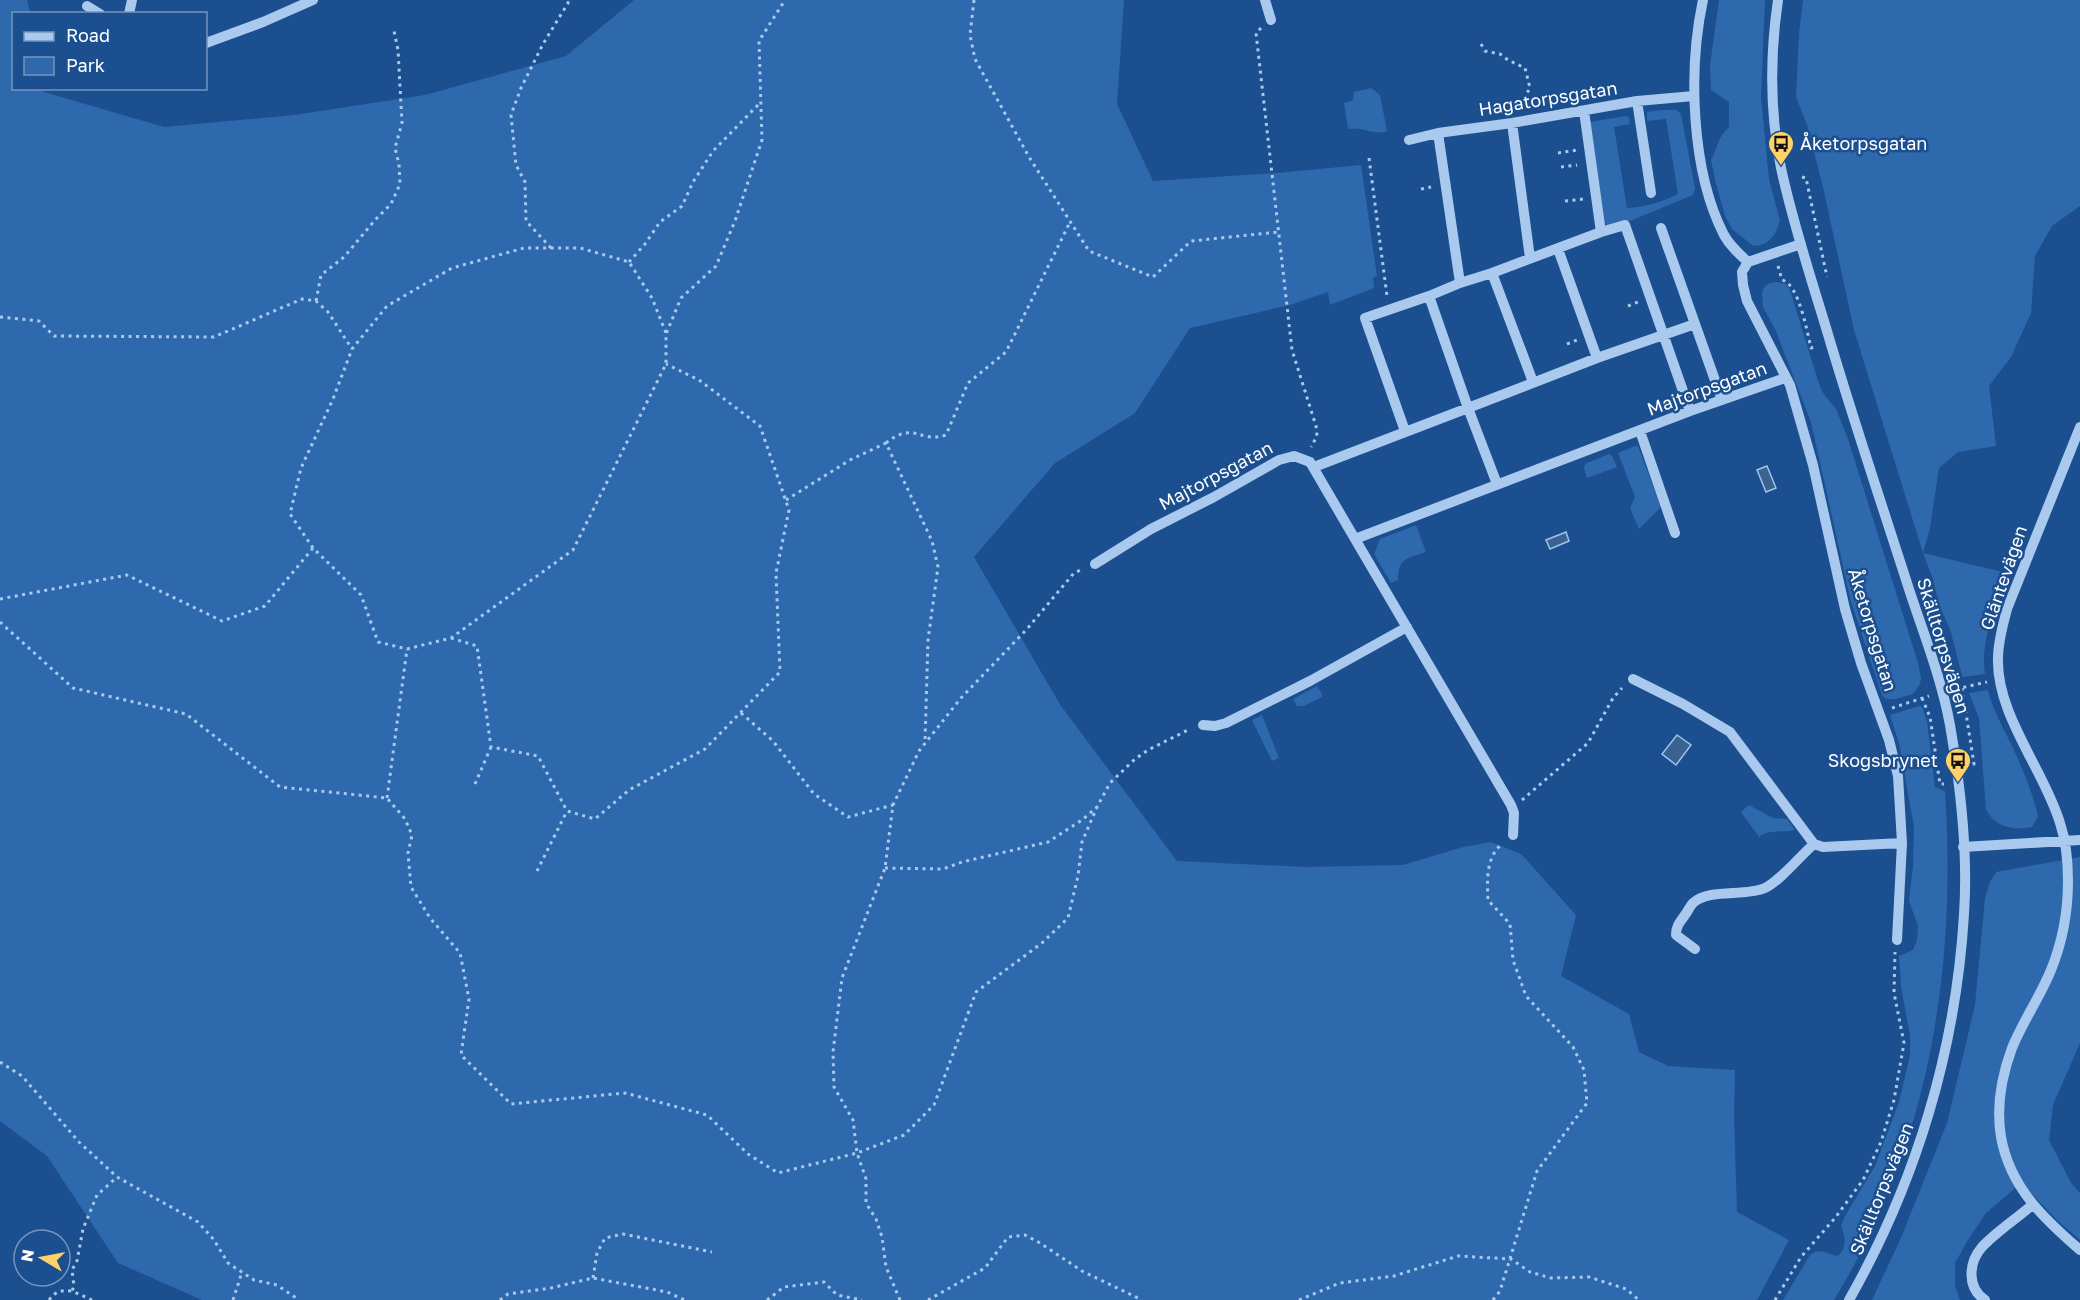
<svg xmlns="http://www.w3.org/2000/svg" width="2080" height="1300" viewBox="0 0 2080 1300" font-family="'Golos Text',sans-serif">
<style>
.green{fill:#2e69ad}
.water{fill:#3c6290;stroke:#9cc4f0;stroke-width:1.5}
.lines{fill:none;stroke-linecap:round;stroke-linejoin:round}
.path{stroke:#a9c9ee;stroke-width:3;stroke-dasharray:3 4.5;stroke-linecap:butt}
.minor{stroke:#a9c9ee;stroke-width:10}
.labels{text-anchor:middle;stroke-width:5;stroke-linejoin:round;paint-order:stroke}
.street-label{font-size:18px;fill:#fff;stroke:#1b4f8f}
.poi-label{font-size:18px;fill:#fff;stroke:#1b4f8f;text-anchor:start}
</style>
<rect width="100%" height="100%" fill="#1b4f8f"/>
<path class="green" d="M 0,0 L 27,0 L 30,13 L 14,14 L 14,88 L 43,89 L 44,92 L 164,127 L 294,115 L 425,95 L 566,56 L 634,0 L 1124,0 L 1117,104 L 1153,181 L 1277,173 L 1361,165 L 1377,276 L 1373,278 L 1374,288 L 1330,305 L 1328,292 L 1290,305 L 1190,328 L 1135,413 L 1055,463 L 974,557 L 1061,706 L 1177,861 L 1305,867 L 1403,865 L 1463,847 L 1491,842 L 1521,854 L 1576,915 L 1561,976 L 1629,1014 L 1639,1052 L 1668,1066 L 1735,1070 L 1734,1115 L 1737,1212 L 1789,1240 L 1757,1300 L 202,1300 L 118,1263 L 47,1156 L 0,1121 Z
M 1719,0 L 1765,0 L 1761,97 L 1769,179 L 1780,221 L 1775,234 L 1766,243 L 1758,246 L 1752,245 L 1732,229 L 1725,216 L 1716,184 L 1711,160 C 1718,148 1717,138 1729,127 L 1729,102 L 1711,90 L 1710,66 Z
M 1803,0 L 2080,0 L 2080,206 L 2052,226 L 2035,256 L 2031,313 L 2011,357 L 1989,386 L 1996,446 L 1958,452 L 1939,468 L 1930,528 L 1923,553 L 2007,573 C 1996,602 1980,643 1985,674 L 1963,677 L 1961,672 L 1950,629 L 1939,605 L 1933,579 L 1923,553 L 1854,330 L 1823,187 L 1807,125 L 1796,97 L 1799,34 Z
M 1371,88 L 1380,95 L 1387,131 C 1372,136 1365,126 1348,129 L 1344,103 L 1353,100 L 1354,92 Z
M 1662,110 L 1676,110 L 1681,114 L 1695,188 L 1693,195 L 1618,226 L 1607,226 L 1605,222 L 1590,122 L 1626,116 L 1629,117 L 1630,124 L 1614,127 L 1627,208 C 1645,207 1662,202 1678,194 L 1666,119 L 1647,121 L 1647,112 Z
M 1777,282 L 1786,284 L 1790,290 L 1819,384 L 1823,393 L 1836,409 L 1848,439 L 1918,663 L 1921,678 L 1920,684 L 1913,694 L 1896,699 L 1886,699 L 1882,695 L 1851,602 L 1811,422 L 1775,329 L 1763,307 L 1762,293 L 1764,287 L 1770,283 Z
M 1635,446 L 1638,446 L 1661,507 L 1639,529 L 1630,508 L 1635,497 L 1618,453 Z
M 1609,454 L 1612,456 L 1617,467 L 1587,478 L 1584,468 L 1585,464 Z
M 1416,525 L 1426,552 C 1408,558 1398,558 1398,580 L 1391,583 L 1374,554 L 1380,539 Z
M 1317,686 L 1322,694 L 1322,697 L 1304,706 L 1297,706 L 1293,699 Z
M 1988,690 C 1993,711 2003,727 2012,746 C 2023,769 2032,791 2038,816 L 2032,827 C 2014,831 1994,827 1986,809 L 1979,718 L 1969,693 Z
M 1919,706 L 1922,707 L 1927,721 L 1935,787 L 1945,791 C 1957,970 1929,1145 1834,1300 L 1783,1300 L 1810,1255 C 1820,1247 1827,1254 1838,1256 C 1848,1245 1845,1239 1841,1226 L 1845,1216 L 1875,1166 L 1899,1102 L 1910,1055 L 1910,1036 L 1901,987 L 1899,956 L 1913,950 L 1917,940 L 1918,926 L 1909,901 L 1913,866 L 1914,827 L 1899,743 L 1890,715 Z
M 1262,715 L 1279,758 L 1272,761 L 1252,720 Z
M 1749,805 L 1773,818 L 1787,819 L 1795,830 C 1783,833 1768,829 1759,837 L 1741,812 Z
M 2080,857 L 2080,1043 L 2053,1105 L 2049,1140 L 2071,1183 L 2080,1193 L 2080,1240 L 2057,1220 L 2021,1183 L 1986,1213 L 1968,1240 L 1955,1263 L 1955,1286 L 1960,1300 L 1872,1300 L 1900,1240 L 1947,1123 L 1975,1005 L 1985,898 L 1990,882 L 1996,872 Z"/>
<path class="water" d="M 1767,466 L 1776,488 L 1766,492 L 1757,470 Z
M 1566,532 L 1569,541 L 1550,549 L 1546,540 Z
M 1677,735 L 1691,745 L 1676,765 L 1662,754 Z"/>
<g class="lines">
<path class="path" d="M 974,0 L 970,35 L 975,59 L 1029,157 L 1089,251 L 1153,277 L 1191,241 L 1279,232
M 1261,28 L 1256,33 L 1292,350 L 1316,426 L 1317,436 L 1311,447
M 1481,44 L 1485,51 L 1500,54 L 1508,60 L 1525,68 L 1530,88 L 1527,93
M 1558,153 L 1577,150
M 1369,158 L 1387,296
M 1561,167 L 1577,165
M 1802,177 L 1806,178 L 1827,277
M 1421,189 L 1431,187
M 1565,201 L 1584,199
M 551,248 L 526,221 L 525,182 L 516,165 L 511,115 L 521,88 L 543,44 L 568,3 L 568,0
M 629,262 L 645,244 L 660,222 L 682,206 L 693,182 L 713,151 L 760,103
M 1778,266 L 1782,280 C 1799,284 1807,332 1811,348 L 1814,347
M 316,301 L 321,275 L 344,257 L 375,220 L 391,204 L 400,184 L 399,164 L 395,148 L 402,123 L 398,50 L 394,31
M 1628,306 L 1638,302
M 0,317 L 39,321 L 54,336 L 214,337 L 302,299 L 316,301 L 328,312 L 352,349
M 1567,344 L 1577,340
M 886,443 C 915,420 919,444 946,435 L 968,383 L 1006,352 L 1070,222
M 786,500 L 850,460 L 886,443 L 932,541 L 938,567 L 928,640 L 925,742
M 313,548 L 290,514 L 301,468 L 333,399 L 352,349 L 387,306 L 452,268 L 524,248 L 580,248 L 629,262 L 652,298 L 666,333
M 0,599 L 127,575 L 222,621 L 265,606 L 313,548 L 361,595 L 378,642 L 407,649 L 451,638 L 573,550 L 666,364 L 666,334 L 681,298 L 716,266 L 735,221 L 762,140 L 759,41 L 785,0
M 0,622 L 73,688 L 186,714 L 280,787 L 387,798 L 405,819 L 412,835 L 408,853 L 411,887 L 430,918 L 460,953 L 469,999 L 461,1055 L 511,1104 L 625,1093 L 707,1115 L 748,1154 L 778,1173 L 857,1153 L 904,1135 L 934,1105 L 976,992 L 1042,943 L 1068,918 L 1078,876 L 1082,842 L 1097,807
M 451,638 L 477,646 L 491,747 L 538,756 L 567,811 L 595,819 L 629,790 L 705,749 L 780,672 L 776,573 L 789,510 L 760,426 L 699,380 L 666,364
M 1962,688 L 1974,764 L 1970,764
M 1956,689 L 1987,682
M 1922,698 L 1930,717 L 1940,784 L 1944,784
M 1892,708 L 1929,696
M 741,713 L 773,741 L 814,794 L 848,817 L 893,805
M 475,784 L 491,747
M 387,798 L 407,649
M 1522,800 L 1588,743 L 1613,698 L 1622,688
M 885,868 L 943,869 L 962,862 L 1048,842 L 1082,820 L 1097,807 L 1110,783 L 1135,759 L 1148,750 L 1190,729
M 537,871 L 567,811
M 0,1062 L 22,1076 L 79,1142 L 117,1177 L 198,1222 L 214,1240 L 228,1263 L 254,1280 L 277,1285 L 299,1300
M 593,1278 L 597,1253 L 605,1238 L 623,1234 L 712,1252
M 49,1300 C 56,1291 61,1290 72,1291
M 92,1300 L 72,1291 L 74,1286 L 72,1270 L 77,1261 L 83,1229 L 97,1195 L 117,1177
M 233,1300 L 242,1272
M 500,1300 L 508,1294 L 551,1288 L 593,1278 L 667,1292 L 685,1300
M 767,1300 L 784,1287 L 824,1282 L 837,1295 L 862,1300
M 900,1300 L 886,1267 L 882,1237 L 876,1219 L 866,1203 L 866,1179 L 857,1153 L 853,1120 L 834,1087 L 833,1052 L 842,978 L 885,868 L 893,805 L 919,751 L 961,698 L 1027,629 L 1074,573 L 1083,569
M 928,1300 L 985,1268 L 1008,1237 L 1025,1235 L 1040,1243 L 1082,1271 L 1142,1300
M 1299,1300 L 1340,1283 L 1394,1276 L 1458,1256 L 1511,1259 L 1530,1272 L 1551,1278 L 1589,1277 L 1626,1289 L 1639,1300
M 1493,1300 L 1500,1291 L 1537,1171 L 1587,1103 L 1584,1070 L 1573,1047 L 1526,996 L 1513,960 L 1510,924 L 1488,900 C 1487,880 1486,857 1502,844
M 1775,1300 L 1801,1257 L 1835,1218 L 1863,1180 L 1881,1142 L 1894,1100 L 1904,1043 L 1894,993 L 1895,952"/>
<path class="minor" d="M 1265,0 L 1271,20
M 1703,0 C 1688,70 1691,171 1724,235 C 1730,246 1739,254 1748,262
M 1778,0 C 1770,55 1770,114 1781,168 C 1793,224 1811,278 1827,331 C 1852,416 1880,499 1907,583 C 1922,630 1941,676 1950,725 C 1960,783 1968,856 1964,914 C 1956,1050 1916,1182 1849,1300
M 87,6 L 100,14
M 129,14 L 132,0
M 206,43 L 263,22 L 313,0
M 1637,101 L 1651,193
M 1584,111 L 1601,232
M 1512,123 L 1530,258
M 1438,133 L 1460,283
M 1409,140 L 1438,133 L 1512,123 L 1637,101 L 1694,96
M 1661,228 L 1722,400
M 1801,244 L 1748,262 L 1742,272 L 1743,285 L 1747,301 L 1790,385 L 1813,465 L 1845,609 L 1861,663 L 1889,740 L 1898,776 L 1902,843 L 1897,940
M 1558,249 L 1597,358
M 1492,273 L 1533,382
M 2080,427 L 2007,609 C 2003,625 1998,641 1998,658 C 1996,714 2044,770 2060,823 C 2066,841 2068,862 2068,881 C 2068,910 2062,943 2051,970 C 2040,997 2023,1021 2012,1048 C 2002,1075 1996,1107 2001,1137 C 2010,1187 2043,1218 2080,1250
M 1405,431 L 1365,318 L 1429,296 L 1460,283 L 1492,273 L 1601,232 L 1625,225 L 1690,411
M 1640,431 L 1675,533
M 1314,467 L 1468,408 L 1429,296
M 1497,484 L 1468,408 L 1597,358 L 1695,324
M 1095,564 L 1151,529 L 1214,497 L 1279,460 L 1294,456 L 1310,462 L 1355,539
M 1633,679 L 1683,704 L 1730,732 L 1814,844
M 1203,725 L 1215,726 L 1226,723 L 1310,681 L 1407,627
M 1513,835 L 1514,813 L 1511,805 L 1355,539 L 1690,411 L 1785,378
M 1963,847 L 2080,840
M 1695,949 L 1676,935 C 1676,926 1680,922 1685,915 C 1688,911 1690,906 1693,903 C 1708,888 1745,897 1765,888 C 1780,881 1801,855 1814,844 L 1823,847 L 1902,843
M 1985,1300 C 1967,1288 1968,1263 1982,1247 C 1996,1232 2016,1219 2032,1205"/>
</g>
<defs>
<symbol id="bus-pin" viewBox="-11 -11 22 30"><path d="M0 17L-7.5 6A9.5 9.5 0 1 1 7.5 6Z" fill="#ffd166" stroke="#1b4f8f"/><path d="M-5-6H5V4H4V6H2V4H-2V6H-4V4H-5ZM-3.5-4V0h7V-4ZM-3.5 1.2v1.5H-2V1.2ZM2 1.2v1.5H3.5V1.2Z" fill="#111"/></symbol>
</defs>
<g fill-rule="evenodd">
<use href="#bus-pin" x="1766" y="129" width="30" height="40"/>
<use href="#bus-pin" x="1943" y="746" width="30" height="40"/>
</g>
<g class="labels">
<g class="street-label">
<text transform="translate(1548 99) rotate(-9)" y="6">Hagatorpsgatan</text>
<text transform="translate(1707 389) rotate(-20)" y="6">Majtorpsgatan</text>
<text transform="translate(1216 476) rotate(-28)" y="6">Majtorpsgatan</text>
<text transform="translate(2004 578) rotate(-71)" y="6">Gläntevägen</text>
<text transform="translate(1872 630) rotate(73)" y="6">Åketorpsgatan</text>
<text transform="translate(1943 646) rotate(73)" y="6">Skälltorpsvägen</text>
<text transform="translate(1882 1189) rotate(-68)" y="6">Skälltorpsvägen</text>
</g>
<g class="poi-label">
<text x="1800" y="150">Åketorpsgatan</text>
<text x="1938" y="767" text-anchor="end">Skogsbrynet</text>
</g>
</g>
<rect x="12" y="12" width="195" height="78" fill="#1b4f8f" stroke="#7695bc" stroke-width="1.5"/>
<rect x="24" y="32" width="30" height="9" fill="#a9c9ee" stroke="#7695bc" stroke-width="1.5"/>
<text x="66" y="42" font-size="18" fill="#ffffff">Road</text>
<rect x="24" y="57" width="30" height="18" fill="#2e69ad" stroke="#7695bc" stroke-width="1.5"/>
<text x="66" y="72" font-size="18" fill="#ffffff">Park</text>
<g transform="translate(42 1258) rotate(280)"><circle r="28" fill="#1b4f8f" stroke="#7695bc" stroke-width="1.5"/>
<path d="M0-4.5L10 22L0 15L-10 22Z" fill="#ffd166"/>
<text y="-9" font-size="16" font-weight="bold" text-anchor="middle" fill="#ffffff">N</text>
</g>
</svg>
